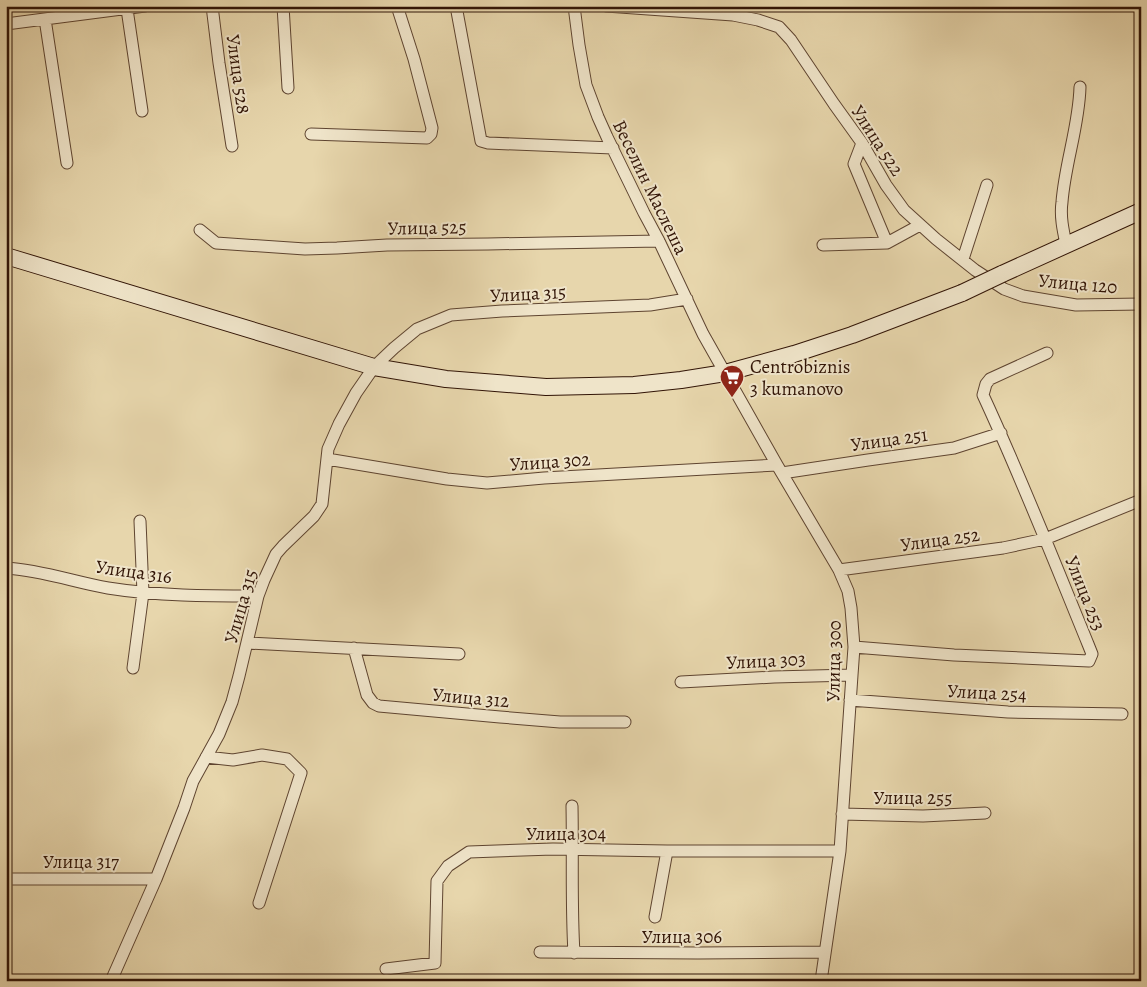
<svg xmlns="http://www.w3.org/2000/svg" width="1147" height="987" viewBox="0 0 1147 987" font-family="Alegreya,serif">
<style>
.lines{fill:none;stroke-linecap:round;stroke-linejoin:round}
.minor-casing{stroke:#5e4430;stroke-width:13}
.secondary-casing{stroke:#311406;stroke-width:18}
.minor{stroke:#efe4c9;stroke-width:11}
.secondary{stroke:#efe4c9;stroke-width:16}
.secondary-bridge-casing{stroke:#311406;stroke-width:18;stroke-linecap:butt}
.secondary-bridge{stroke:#efe4c9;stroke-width:16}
.labels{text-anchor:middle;stroke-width:4;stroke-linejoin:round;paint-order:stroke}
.street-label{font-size:19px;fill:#311406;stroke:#efe4c9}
.poi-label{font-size:19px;fill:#311406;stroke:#efe4c9;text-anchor:start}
</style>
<rect width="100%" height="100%" fill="#e7d6ac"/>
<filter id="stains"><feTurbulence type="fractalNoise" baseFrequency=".004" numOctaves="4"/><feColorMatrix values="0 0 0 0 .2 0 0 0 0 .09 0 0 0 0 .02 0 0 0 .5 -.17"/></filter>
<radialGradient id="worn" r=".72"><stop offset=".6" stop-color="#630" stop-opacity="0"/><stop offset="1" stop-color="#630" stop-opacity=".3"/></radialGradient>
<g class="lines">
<defs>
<path id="minor" d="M 212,6 L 219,63 L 232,146
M 283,6 L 288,88
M 456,6 L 481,141 L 488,143 L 613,148
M 574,6 L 579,45 L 586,85 L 598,117 L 607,137 L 644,213 L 659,241 L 703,334 L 777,465 L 839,570 L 848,591 L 851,608 L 854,647 L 852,675 L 840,851 L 821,981
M 606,6 L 733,15 L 758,20 L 779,27 L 791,40 L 834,104 L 862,143 L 886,185 L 904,210 L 936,239 L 975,270 L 1004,289 L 1023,296 L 1076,305 L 1141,304
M 127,9 L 142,111
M 45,19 L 67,163
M 6,24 L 145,6
M 311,134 L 427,138 L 431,134 L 432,128 L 414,59 L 397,6
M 862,143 L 854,164 L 887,243
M 200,230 L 216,243 L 305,249 L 337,248 L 387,245 L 488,244 L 659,241
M 1066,244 C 1063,230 1060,216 1062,202 C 1065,163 1079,126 1080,87
M 823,245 L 887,243 L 920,225
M 963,259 L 987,185
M 327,459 L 447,479 L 487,483 L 544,478 L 777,465
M 782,473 L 868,460 L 954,448 L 1001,433
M 6,568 C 41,570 74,582 108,588 C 158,596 207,596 258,596
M 839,570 L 1003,548 L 1045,539 L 1141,500
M 247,643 L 459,654
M 854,647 L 954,655 L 1089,661 L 1092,654 L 1088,644 C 1054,561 1021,477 983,395 L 986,384 L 990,379 L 1047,353
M 354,648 L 367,695 L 373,703 L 379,706 L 500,717 L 560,722 L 625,722
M 133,668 L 143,593 L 140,521
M 681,682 L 774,677 L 852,675
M 850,700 L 1008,712 L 1122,714
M 206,757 L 233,760 L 262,755 L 287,759 L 301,773 L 259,903
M 572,806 C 573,855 571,904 574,953
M 842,814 L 923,816 L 985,813
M 6,879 L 156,879
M 655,917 L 667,851
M 540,952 L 698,953 L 825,952
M 386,969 L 435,963 L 437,881 L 448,866 L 469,852 L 553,849 L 667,851 L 840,851
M 111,981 L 156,879 L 184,808 L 193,781 L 219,734 L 232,702 L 239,676 L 258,596 L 264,580 L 276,554 L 283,546 L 314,516 L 322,504 L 328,449 L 339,424 L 356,393 L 374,367 L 394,348 L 417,329 L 451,315 L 502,311 L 650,305 L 687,299"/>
<path id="secondary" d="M 6,256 L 374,367 L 446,379 L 546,387 L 634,385 L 681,380 L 725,373 L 794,354 L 852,335 L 962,293
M 1002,274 L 1141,211"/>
</defs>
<use href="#minor" class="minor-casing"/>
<use href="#secondary" class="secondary-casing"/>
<use href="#minor" class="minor"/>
<use href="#secondary" class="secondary"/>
<defs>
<path id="secondary-bridge" d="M 962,293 L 1002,274"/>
</defs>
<use href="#secondary-bridge" class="secondary-bridge-casing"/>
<use href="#secondary-bridge" class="secondary-bridge"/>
</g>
<defs>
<symbol id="supermarket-pin" viewBox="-11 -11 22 30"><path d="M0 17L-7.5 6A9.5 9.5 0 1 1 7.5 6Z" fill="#8f2418" stroke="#efe4c9"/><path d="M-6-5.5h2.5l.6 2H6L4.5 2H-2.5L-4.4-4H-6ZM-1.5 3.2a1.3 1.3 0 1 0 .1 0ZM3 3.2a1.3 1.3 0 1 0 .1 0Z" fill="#fff"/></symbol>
</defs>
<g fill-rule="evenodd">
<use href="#supermarket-pin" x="718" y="363" width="28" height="38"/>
</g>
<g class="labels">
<g class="street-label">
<text transform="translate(239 74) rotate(82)" y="7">Улица 528</text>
<text transform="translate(878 140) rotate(57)" y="7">Улица 522</text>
<text transform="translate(651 187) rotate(64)" y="7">Веселин Маслеша</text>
<text transform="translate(427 227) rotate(-1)" y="7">Улица 525</text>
<text transform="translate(1078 283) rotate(5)" y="7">Улица 120</text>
<text transform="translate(528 293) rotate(-3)" y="7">Улица 315</text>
<text transform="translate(889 439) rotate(-8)" y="7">Улица 251</text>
<text transform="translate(550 461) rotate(-4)" y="7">Улица 302</text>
<text transform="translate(940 539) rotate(-8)" y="7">Улица 252</text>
<text transform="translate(134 571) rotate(8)" y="7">Улица 316</text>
<text transform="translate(1086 593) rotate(68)" y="7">Улица 253</text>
<text transform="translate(240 606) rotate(-74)" y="7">Улица 315</text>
<text transform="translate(766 660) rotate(-3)" y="7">Улица 303</text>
<text transform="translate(833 661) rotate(-89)" y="7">Улица 300</text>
<text transform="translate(987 692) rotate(3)" y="7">Улица 254</text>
<text transform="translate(471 697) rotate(5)" y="7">Улица 312</text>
<text x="913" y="804">Улица 255</text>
<text x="566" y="840">Улица 304</text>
<text x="81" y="868">Улица 317</text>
<text x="682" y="943">Улица 306</text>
</g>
<g class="poi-label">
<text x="750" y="373">Centrobiznis<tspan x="750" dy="22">3 kumanovo</tspan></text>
</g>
</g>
<rect width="1147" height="987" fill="none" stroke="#e7d6ac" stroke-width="25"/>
<rect x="8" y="8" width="1132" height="972" fill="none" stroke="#311406" stroke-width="2.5"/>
<rect x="12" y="12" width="1122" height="962" fill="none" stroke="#311406"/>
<rect width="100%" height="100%" filter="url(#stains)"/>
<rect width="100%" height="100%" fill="url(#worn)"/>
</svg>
